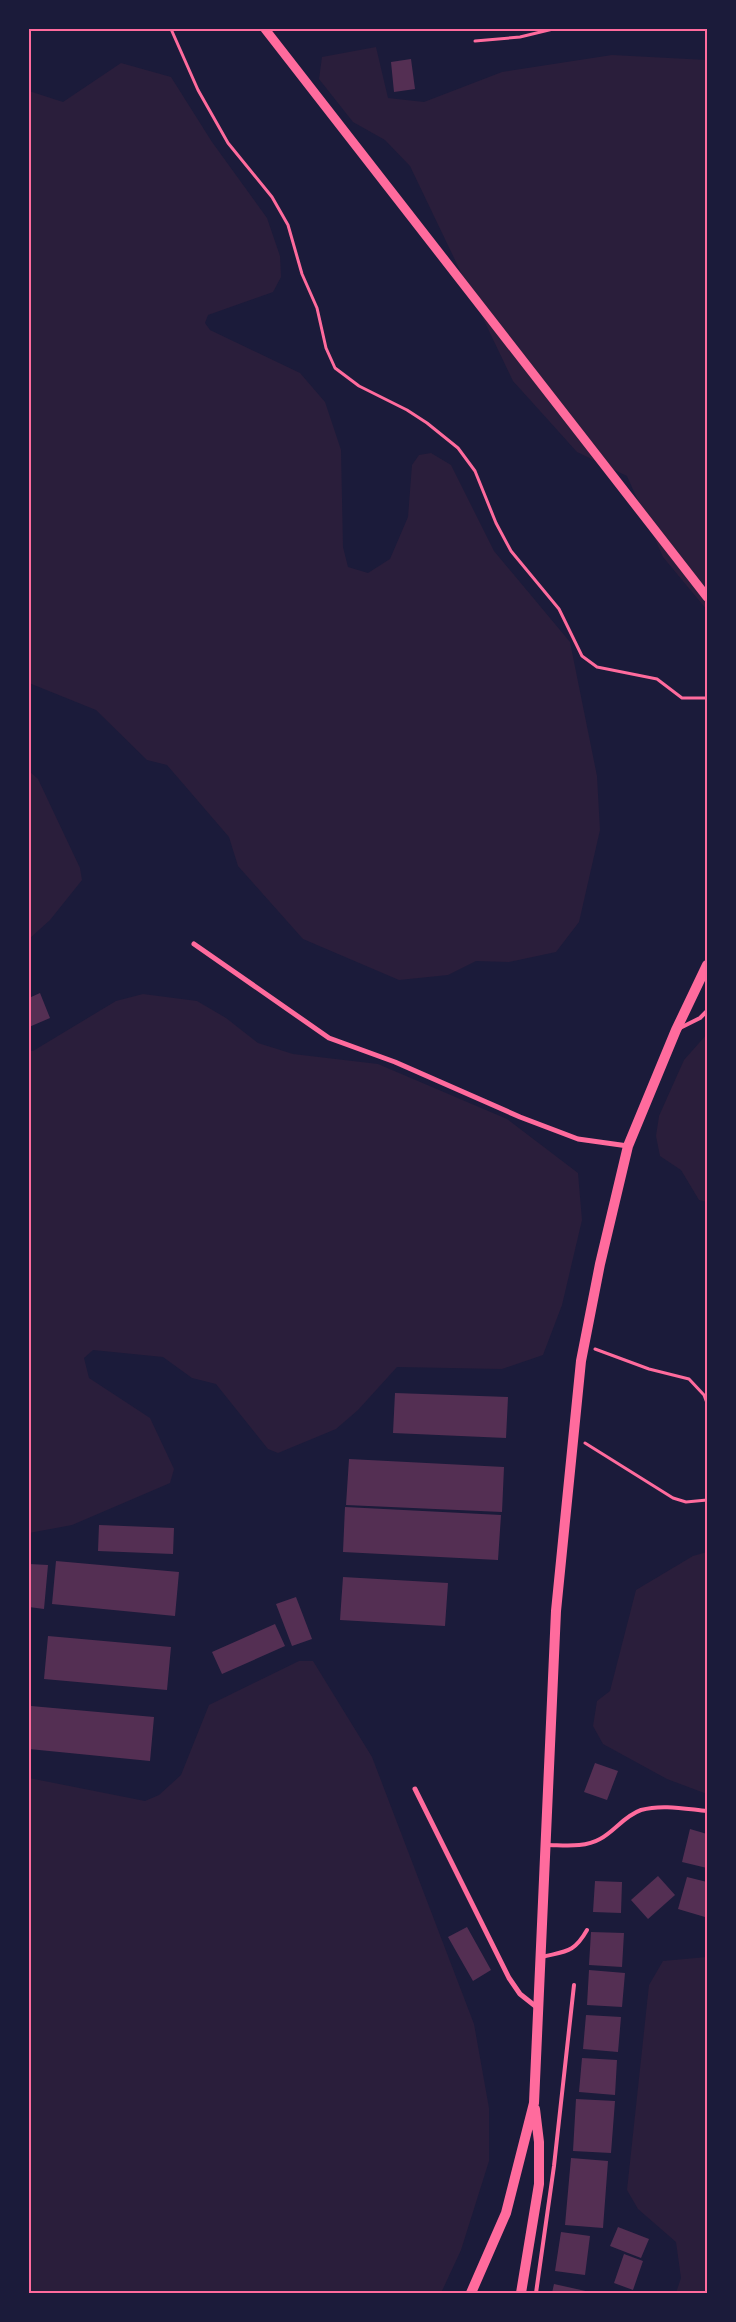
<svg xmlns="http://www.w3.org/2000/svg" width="736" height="2322" viewBox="0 0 736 2322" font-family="'Noto Sans',sans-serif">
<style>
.green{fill:#2a1e3b}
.building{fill:#542f53}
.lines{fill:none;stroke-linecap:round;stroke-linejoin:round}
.path{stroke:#ff6b9d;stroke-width:3}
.service{stroke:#ff6b9d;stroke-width:4}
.minor{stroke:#ff6b9d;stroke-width:5}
.tertiary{stroke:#ff6b9d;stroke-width:9}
.secondary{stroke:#ff6b9d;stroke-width:10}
.neatline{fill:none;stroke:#ff6b9d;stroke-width:2}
</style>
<rect width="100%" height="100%" fill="#1b1b3a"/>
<path class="green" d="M 376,47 L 388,98 L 424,102 L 502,72 L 612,55 L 707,60 L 707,610 L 663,557 L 627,476 L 577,452 L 513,381 L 410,166 L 385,140 L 353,122 L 319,79 L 322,57 Z
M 121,63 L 171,77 L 212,142 L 267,218 L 280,256 L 281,277 L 273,292 L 208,315 L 205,323 L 210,330 L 300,373 L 325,402 L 341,450 L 343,547 L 348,567 L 368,573 L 390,559 L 408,517 L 412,465 L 419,455 L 431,453 L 451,465 L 494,551 L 570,642 L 597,776 L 600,830 L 579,922 L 556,952 L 509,962 L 476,961 L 448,975 L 399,980 L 303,939 L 238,866 L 229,837 L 167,765 L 147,760 L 96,710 L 29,683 L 29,91 L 63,102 Z
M 29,771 L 38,779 L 80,868 L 82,880 L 50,920 L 29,939 Z
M 143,994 L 197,1001 L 226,1018 L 258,1043 L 293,1054 L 378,1064 L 507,1119 L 578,1173 L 582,1220 L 562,1305 L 543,1355 L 502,1369 L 397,1367 L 358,1410 L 336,1429 L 278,1453 L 268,1449 L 216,1384 L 192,1378 L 163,1357 L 93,1350 L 84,1358 L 89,1378 L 150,1418 L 174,1469 L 170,1483 L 72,1525 L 29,1533 L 29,1051 L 33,1051 L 116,1001 Z
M 707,1034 L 707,1202 L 699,1200 L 681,1170 L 660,1156 L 656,1136 L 659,1116 L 684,1060 Z
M 707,1552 L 707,1794 L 667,1779 L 603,1744 L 593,1726 L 597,1701 L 610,1691 L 636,1590 L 693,1556 Z
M 299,1661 L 313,1661 L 372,1757 L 474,2024 L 489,2108 L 489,2161 L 461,2250 L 441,2293 L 29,2293 L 29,1778 L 145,1801 L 159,1795 L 181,1775 L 209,1705 Z
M 707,1957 L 707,2293 L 676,2293 L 681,2278 L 676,2242 L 638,2209 L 627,2190 L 649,1985 L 663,1961 Z"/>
<path class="building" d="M 411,59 L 415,89 L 394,92 L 391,62 Z
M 40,993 L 50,1018 L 29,1027 L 29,998 Z
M 395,1393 L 508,1397 L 506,1438 L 393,1433 Z
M 349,1459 L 504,1467 L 502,1512 L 346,1505 Z
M 345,1507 L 501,1515 L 498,1560 L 343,1552 Z
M 99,1525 L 174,1528 L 173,1554 L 98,1551 Z
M 56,1561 L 179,1572 L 175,1616 L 52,1604 Z
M 29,1564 L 48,1565 L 44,1609 L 29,1607 Z
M 343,1577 L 448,1583 L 445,1626 L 340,1620 Z
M 296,1597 L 312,1639 L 292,1646 L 276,1604 Z
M 275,1624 L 285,1646 L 222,1674 L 212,1652 Z
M 48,1636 L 171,1647 L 167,1690 L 44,1679 Z
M 31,1706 L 154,1717 L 150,1761 L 29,1749 Z
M 595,1763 L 618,1771 L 607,1800 L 584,1792 Z
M 690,1829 L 707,1834 L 707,1868 L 682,1862 Z
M 658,1876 L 675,1895 L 648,1919 L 631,1900 Z
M 687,1877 L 707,1882 L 707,1908 L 705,1917 L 678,1909 Z
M 595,1881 L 622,1882 L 621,1913 L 593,1912 Z
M 467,1927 L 491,1970 L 473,1981 L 448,1937 Z
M 591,1932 L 624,1933 L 622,1967 L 589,1965 Z
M 589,1970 L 625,1973 L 622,2007 L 587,2005 Z
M 586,2015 L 621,2017 L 618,2052 L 583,2049 Z
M 582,2058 L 617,2060 L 615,2095 L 579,2092 Z
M 576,2099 L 615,2101 L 611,2153 L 573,2151 Z
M 571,2158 L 608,2161 L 603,2228 L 565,2225 Z
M 618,2227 L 649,2239 L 641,2258 L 610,2246 Z
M 561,2232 L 590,2236 L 585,2275 L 555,2271 Z
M 624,2254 L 643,2261 L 633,2290 L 614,2283 Z
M 554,2284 L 590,2292 L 589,2293 L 552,2293 Z"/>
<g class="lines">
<path class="path" d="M 171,29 L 198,90 L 228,143 L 272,197 L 288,225 L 302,274 L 317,308 L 326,348 L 335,368 L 359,386 L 407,410 L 427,423 L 458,448 L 475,471 L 496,523 L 511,551 L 559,609 L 582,656 L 597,667 L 657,679 L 682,698 L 707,698
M 475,41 L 520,37 L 553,29
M 595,1349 L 649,1369 L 689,1379 L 704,1395 L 707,1403
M 585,1443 L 673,1498 L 686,1502 L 707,1500"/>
<path class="service" d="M 678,1029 L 700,1018 L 707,1011
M 546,1845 C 564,1845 584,1848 600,1839 C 615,1831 624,1816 641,1810 C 662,1804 686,1809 707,1811
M 542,1957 C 566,1951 574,1953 587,1930
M 536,2293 L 554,2166 L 574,1985"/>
<path class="minor" d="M 194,944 L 329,1038 L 395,1062 L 520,1117 L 578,1139 L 628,1146
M 415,1789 L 509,1978 L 520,1994 L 539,2009"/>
<path class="tertiary" d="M 265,29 L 707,597"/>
<path class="secondary" d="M 471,2293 L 506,2213 L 534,2103 L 556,1611 L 581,1361 L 600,1264 L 628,1146 L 676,1030 L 707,965
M 521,2293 L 539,2184 L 539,2142 L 535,2109"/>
</g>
<rect width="736" height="2322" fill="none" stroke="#1b1b3a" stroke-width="60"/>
<rect x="30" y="30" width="676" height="2262" class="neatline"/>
</svg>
